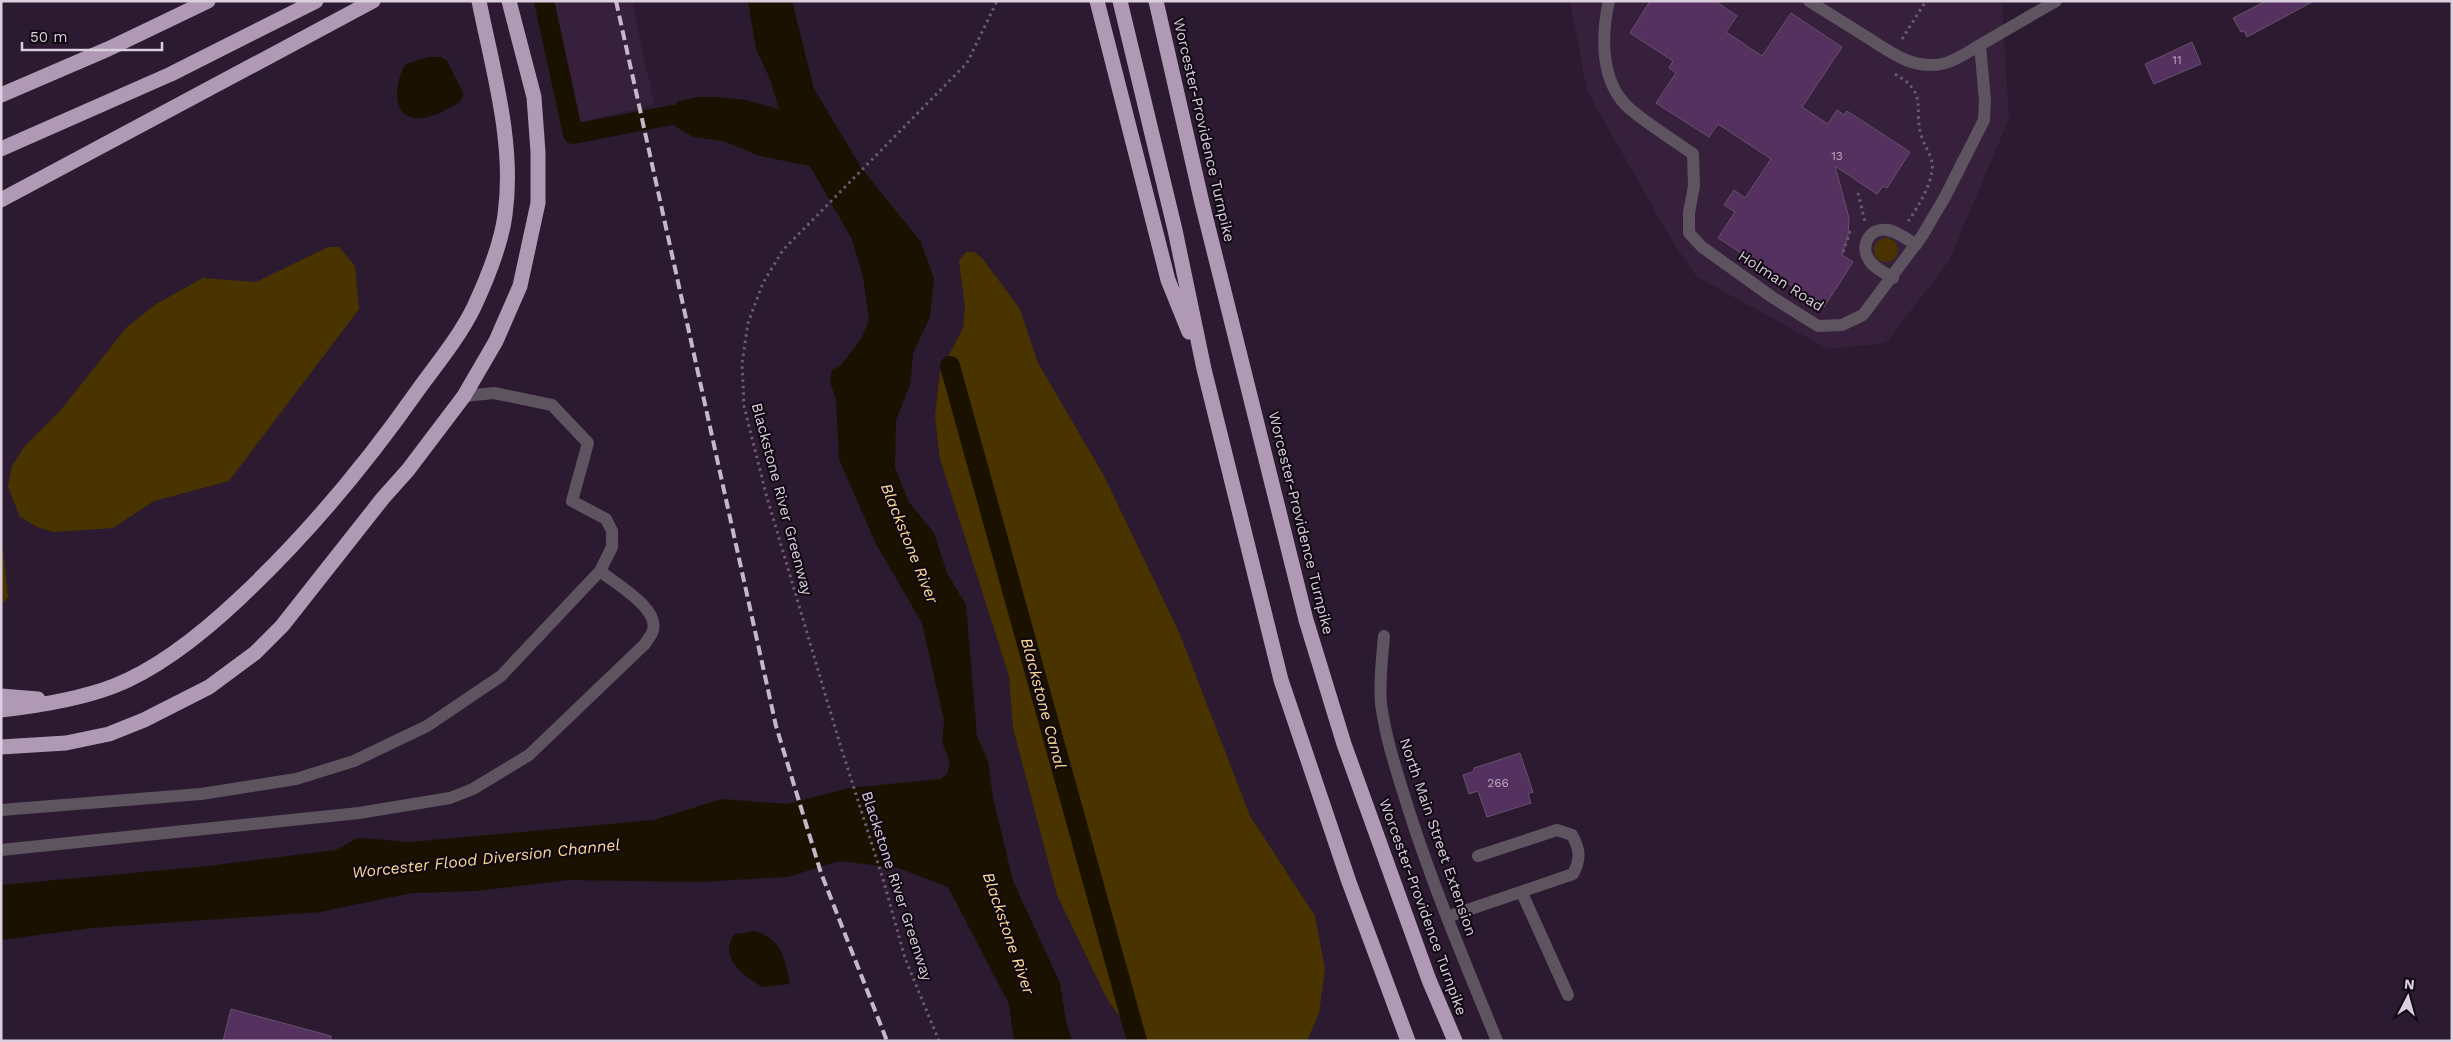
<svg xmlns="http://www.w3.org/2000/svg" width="2453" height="1042" viewBox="0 0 2453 1042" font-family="'Work Sans',sans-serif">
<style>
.built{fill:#36203c}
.green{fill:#493400}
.water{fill:#1b1101}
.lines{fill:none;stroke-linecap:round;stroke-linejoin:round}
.canal{stroke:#1b1101;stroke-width:20}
.building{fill:#553160;stroke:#65526b}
.path{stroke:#6b5c6f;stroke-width:3;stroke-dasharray:2.5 4;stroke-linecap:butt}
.minor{stroke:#5d545f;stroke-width:12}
.highway{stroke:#af99b5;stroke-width:15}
.rail{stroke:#c5b8c8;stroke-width:4;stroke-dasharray:10 5;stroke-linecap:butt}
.labels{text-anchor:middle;stroke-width:4;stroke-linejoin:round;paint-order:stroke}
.number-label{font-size:12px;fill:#baa8be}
.street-label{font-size:15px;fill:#dbcfde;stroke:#100812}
.water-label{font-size:16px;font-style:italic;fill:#feda96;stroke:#100812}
</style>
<rect width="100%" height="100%" fill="#2b1a30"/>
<path class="built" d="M 553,1 L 632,1 L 654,104 L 578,123 Z
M 1570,1 L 2002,1 L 2009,119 L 1949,261 L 1886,343 L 1828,349 L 1697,277 L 1672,241 L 1587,91 Z"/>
<path class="green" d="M1874 250a12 12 0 1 1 24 0a12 12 0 1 1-24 0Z
M 328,247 L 339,247 L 355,266 L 359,309 L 229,481 L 154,501 L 113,528 L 54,532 L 37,527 L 20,517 L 8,487 L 12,466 L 24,447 L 60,411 L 126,328 L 156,304 L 203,278 L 256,282 Z
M 966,252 L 974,252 L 982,258 L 1020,309 L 1038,363 L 1103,474 L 1179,632 L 1250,816 L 1315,916 L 1325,969 L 1319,1013 L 1307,1041 L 1138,1041 L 1107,999 L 1057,895 L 1013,728 L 1009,676 L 940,459 L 935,417 L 940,372 L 963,328 L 965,307 L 959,261 Z
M 1,532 L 8,597 L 1,606 Z"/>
<path class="water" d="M 748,1 L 792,1 L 814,89 L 862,169 L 921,242 L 934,279 L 930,317 L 913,353 L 910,385 L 896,420 L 895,468 L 909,502 L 934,533 L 947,573 L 966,605 L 977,736 L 988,761 L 993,798 L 1013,881 L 1060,983 L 1066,1021 L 1072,1041 L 1014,1041 L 1009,1004 L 948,887 L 898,868 L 839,861 L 788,877 L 699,882 L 569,880 L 476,891 L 412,893 L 320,912 L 92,928 L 1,940 L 1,885 L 208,866 L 336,850 L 358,838 L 410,842 L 654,820 L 722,799 L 787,804 L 849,788 L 940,779 L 947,774 L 950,762 L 942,742 L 944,721 L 922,623 L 875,542 L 839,459 L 836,399 L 830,382 L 832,370 L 842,364 L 860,340 L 869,321 L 863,277 L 852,239 L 810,166 L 760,156 L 723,141 L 694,137 L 676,127 L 672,115 L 677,102 L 697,97 L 719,97 L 745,100 L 779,109 L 770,79 L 756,49 Z
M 428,57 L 441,57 L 447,61 L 463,93 C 462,103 457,104 449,108 C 441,112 432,117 423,118 C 391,123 393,82 406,64 Z
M 755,931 C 782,940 785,958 790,984 L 762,987 C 744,976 717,957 735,934 Z"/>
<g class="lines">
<path class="canal" d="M 544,1 L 573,134 L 672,115 L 700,115
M 950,366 L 1137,1041"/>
</g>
<path class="building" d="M 1650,1 L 1715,1 L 1737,16 L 1726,32 L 1762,56 L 1791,13 L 1842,47 L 1802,107 L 1828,124 L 1837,110 L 1844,115 L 1847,111 L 1910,152 L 1887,188 L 1883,186 L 1877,194 L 1835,166 L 1849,218 L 1848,236 L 1842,255 L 1853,262 L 1824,307 L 1718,238 L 1735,212 L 1724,205 L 1734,190 L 1745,198 L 1771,159 L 1718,124 L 1709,137 L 1656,103 L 1676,73 L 1669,68 L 1673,61 L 1630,33 Z
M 2266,1 L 2314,1 L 2247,37 L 2244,31 L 2241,32 L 2233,18 Z
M 2192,42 L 2201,64 L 2154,84 L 2145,64 Z
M 1520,753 L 1533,792 L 1528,794 L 1531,803 L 1487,817 L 1478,791 L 1469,794 L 1463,775 L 1474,771 L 1474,768 Z
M 231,1009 L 331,1036 L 331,1041 L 223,1041 Z"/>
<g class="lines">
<path class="path" d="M 1902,39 L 1926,1
M 1895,74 C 1930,94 1912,109 1922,138 C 1926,149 1934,158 1932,171 C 1929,190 1917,208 1907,223
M 1858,193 L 1865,222
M 1843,252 L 1850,232 L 1855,232
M 939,1041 L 905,958 L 883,879 L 839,741 L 766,494 L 744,406 L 742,363 L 748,323 L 763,283 L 783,250 L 967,63 L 997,1"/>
<path class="minor" d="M 1609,1 C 1601,36 1600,83 1630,109 C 1649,125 1672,139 1693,154 L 1694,186 L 1689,213 L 1689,233 L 1702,247 L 1772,297 L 1818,326 L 1842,325 L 1863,315 L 1922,236 L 1945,197 L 1984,120 L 1985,101 L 1980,45 C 1968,52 1956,61 1942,64 C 1912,70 1889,51 1865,36 C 1846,24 1828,13 1809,1
M 1980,45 L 2056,1
M 1893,278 C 1885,273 1872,267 1868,258 C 1860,244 1871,227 1888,230 C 1898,232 1907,239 1916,245
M 1384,636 C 1382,659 1379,682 1381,704 C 1386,741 1398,775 1409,811 C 1434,889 1466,965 1497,1041
M 1,810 L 201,794 L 296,779 L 354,761 L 427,726 L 501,676 L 600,571 L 612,547 L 612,531 L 606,519 L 572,501 L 588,443 L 552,405 L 494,393 L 464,396
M 1,850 L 359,813 L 450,798 L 473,789 L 529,755 L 645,644 C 647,640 652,635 653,630 C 659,608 615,583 600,571
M 1522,893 L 1568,995
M 1447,917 L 1573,874 C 1581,859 1580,849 1572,835 L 1557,830 L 1478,856"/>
<path class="highway" d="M 1097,1 L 1168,280 L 1189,332
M 1120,1 L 1175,230 L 1204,369 L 1281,680 L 1349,882 L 1408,1041
M 1156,1 L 1202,203 L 1306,620 L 1344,744 L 1429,980 L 1455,1041
M 1,95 L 108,49 L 208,1
M 1,149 L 171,74 L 316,1
M 1,200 L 373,1
M 1,696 L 38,699
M 1,710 C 37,706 80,699 114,686 C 160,668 204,632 240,598 C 308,534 364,467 418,390 C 437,364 460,336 474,307 C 487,279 501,246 505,215 C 515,144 493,71 479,1
M 1,747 L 66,743 L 109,734 L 144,720 L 209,687 L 255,653 L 282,626 L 383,498 L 408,470 L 464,396 L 496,341 L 520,286 L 538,203 L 538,152 L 534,97 L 509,1"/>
<path class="rail" d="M 616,1 L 776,726 L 821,873 L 887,1041"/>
</g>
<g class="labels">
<g class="number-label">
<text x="2177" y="64">11</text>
<text x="1837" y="160">13</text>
<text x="1498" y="787">266</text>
</g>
<g class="street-label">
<text transform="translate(1204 130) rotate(77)" y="5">Worcester-Providence Turnpike</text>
<text transform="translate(1781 281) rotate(33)" y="5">Holman Road</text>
<text transform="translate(782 499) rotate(75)" y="5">Blackstone River Greenway</text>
<text transform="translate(1301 523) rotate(76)" y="5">Worcester-Providence Turnpike</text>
<text transform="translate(1438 837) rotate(71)" y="5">North Main Street Extension</text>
<text transform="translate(897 886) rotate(72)" y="5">Blackstone River Greenway</text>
<text transform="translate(1423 907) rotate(70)" y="5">Worcester-Providence Turnpike</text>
</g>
<g class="water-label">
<text transform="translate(910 543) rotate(68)" y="6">Blackstone River</text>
<text transform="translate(1044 703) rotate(75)" y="6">Blackstone Canal</text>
<text transform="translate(486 858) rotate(-6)" y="6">Worcester Flood Diversion Channel</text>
<text transform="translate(1009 933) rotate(71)" y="6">Blackstone River</text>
</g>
</g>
<rect width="2453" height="1042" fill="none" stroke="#dbcfde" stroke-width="5"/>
<g transform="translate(2408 997) rotate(6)" stroke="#100812" stroke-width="4" paint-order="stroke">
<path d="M0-4L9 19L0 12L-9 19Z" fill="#dbcfde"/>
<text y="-8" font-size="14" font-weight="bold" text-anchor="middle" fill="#dbcfde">N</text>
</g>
<path d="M22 42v8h140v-8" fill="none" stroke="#dbcfde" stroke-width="2.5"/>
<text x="30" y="42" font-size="15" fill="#dbcfde" stroke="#100812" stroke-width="4" paint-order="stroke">50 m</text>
</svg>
